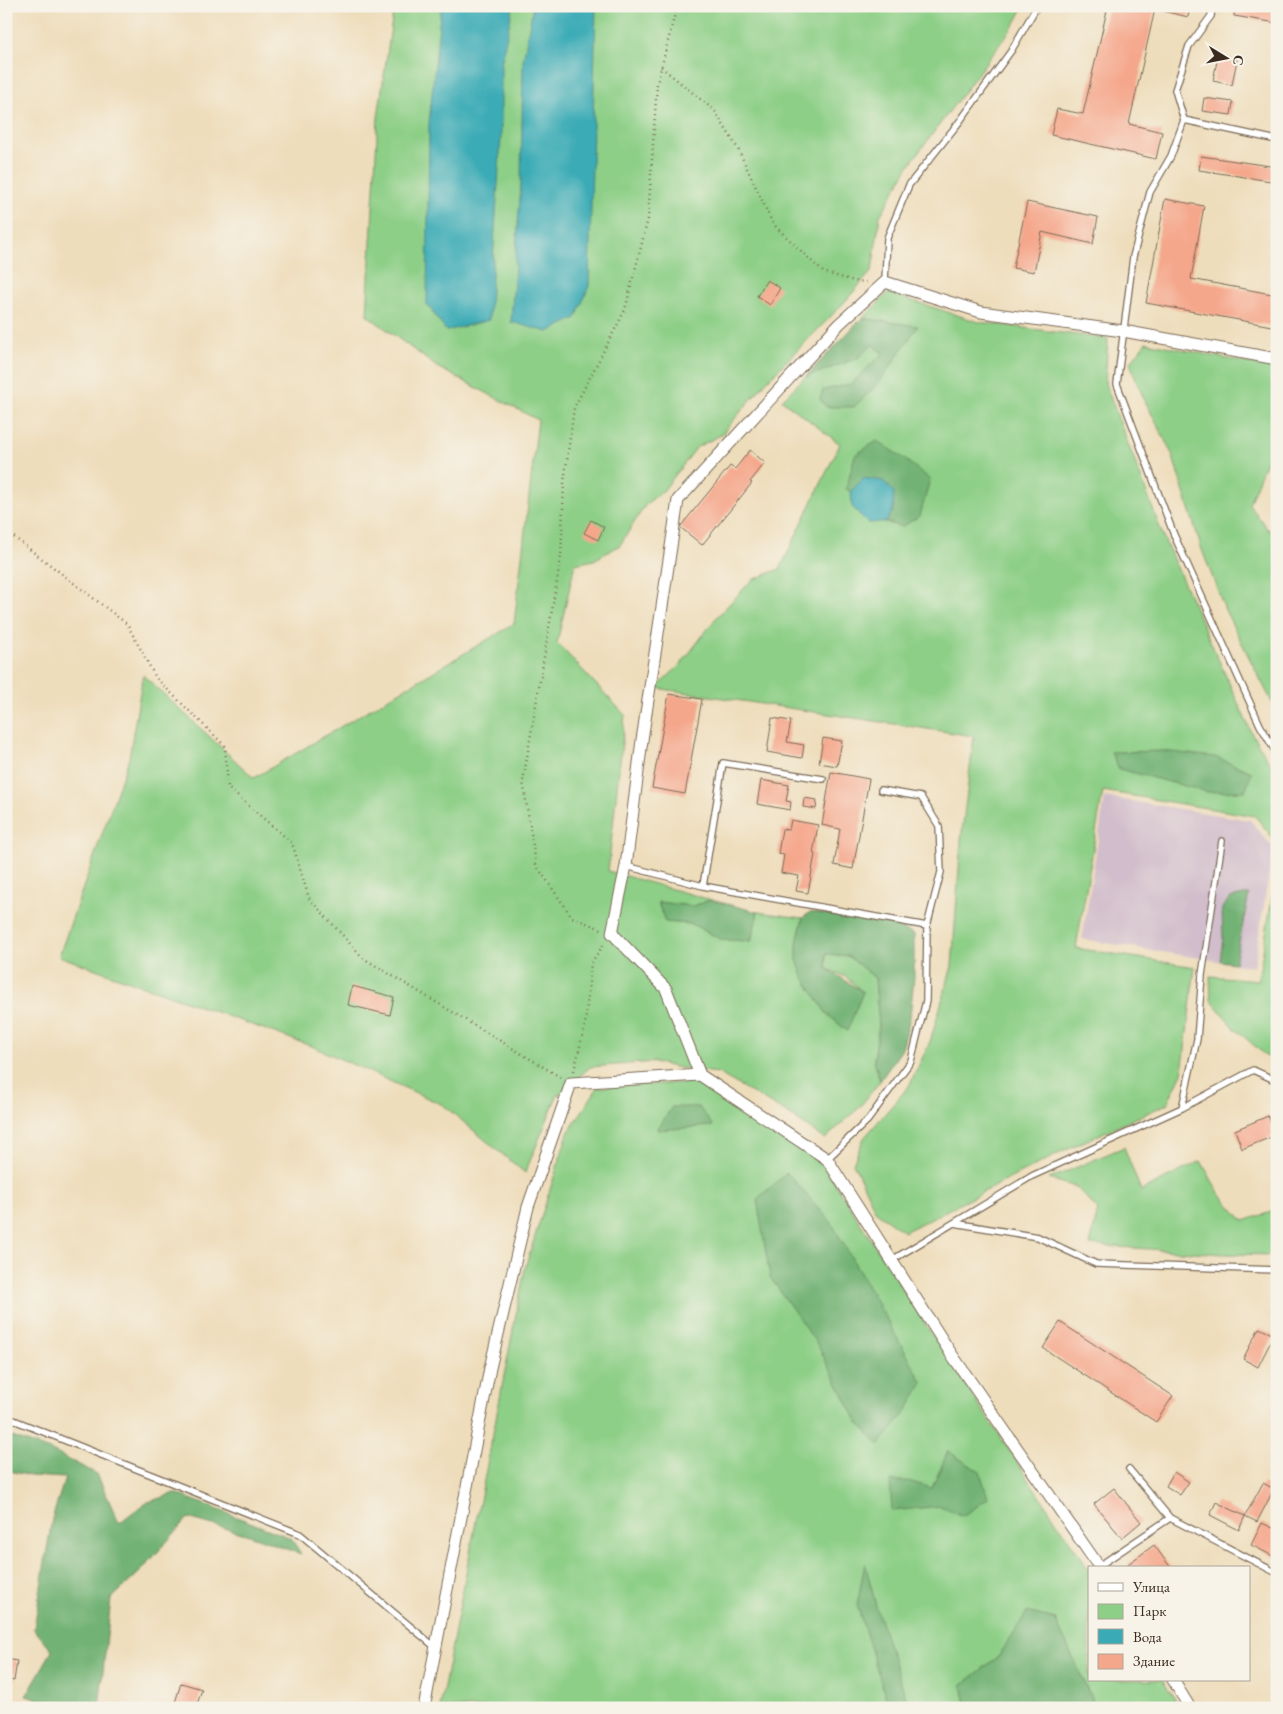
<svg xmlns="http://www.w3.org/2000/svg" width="1283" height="1714" viewBox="0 0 1283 1714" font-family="'EB Garamond',serif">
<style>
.industrial{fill:#d1bdcb}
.green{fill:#8dcf87;stroke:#647c52}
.forest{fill:#72b274;stroke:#566e49}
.water{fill:#3aabb6;stroke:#3a6a6a}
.building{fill:#f5a78c}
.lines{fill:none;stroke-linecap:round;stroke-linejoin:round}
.service-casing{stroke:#7a6955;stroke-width:8}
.minor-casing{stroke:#7a6955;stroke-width:13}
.path{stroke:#7a6955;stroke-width:2.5;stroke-dasharray:1 4;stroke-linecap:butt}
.service{stroke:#fff;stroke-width:5.5}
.minor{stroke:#fff;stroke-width:11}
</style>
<rect width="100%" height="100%" fill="#f7f3e8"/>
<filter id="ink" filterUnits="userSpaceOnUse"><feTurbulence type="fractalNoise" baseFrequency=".02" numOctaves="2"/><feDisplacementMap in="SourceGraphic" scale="10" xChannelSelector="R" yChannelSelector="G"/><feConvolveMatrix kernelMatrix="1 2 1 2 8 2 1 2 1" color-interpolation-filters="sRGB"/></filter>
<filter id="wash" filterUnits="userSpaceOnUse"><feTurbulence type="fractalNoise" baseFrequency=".0096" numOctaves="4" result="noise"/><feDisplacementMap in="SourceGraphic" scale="20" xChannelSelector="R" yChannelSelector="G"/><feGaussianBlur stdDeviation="1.12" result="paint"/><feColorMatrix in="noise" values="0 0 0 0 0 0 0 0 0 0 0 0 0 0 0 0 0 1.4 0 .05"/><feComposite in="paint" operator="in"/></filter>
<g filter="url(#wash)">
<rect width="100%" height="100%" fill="#edb"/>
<path class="industrial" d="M 1105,797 L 1250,820 L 1273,848 L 1254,967 L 1082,939 Z"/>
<path class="green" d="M 394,6 L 1024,6 L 1014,25 L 910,164 L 880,216 L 872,271 L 841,306 L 765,383 L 721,435 L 697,447 L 663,491 L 646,504 L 620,545 L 594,560 L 575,564 L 557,643 L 625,715 L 608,871 L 711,900 L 693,906 L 658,903 L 666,922 L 692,924 L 722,940 L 751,941 L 758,912 L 803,918 C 797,943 794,952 803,976 L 863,992 L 846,977 L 826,968 L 826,954 L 848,956 L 875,978 L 879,1025 L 874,1059 L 880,1081 L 858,1109 L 825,1139 L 790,1115 L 718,1073 L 679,1068 L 654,1062 L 590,1067 L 557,1096 L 525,1173 L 443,1105 L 314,1047 L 59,956 L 129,758 L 143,675 L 254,778 L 514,624 L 538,420 L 437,367 L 367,315 L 378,117 Z
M 888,293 L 979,322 L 1108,339 L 1105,383 L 1165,541 L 1252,734 L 1277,775 L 1277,843 L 1255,816 L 1103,791 L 1076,948 L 1195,967 L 1182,1073 L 1167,1104 L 1072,1147 L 904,1232 L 876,1212 L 853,1163 L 864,1138 L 909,1086 L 930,1042 L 952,966 L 961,840 L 974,736 L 656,688 L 681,664 L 716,618 L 752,580 L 780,569 L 840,444 L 782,400 Z
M 1146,342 L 1277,369 L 1277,433 L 1249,504 L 1268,530 L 1277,530 L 1277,712 L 1225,610 L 1201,547 L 1172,454 L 1143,397 L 1130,363 Z
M 1277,869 L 1277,1063 L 1274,1063 L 1232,1026 L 1211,1000 L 1210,976 L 1258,980 Z
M 699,1082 L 822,1163 L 925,1324 L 1089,1570 L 1089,1680 L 1162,1680 L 1181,1708 L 1094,1708 L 1094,1704 L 1055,1619 L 1028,1613 L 999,1656 L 962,1685 L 967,1708 L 440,1708 L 525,1268 L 568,1133 L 598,1087 Z
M 1124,1147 L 1141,1191 L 1201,1161 L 1219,1193 L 1244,1221 L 1277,1210 L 1277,1255 L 1224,1254 L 1090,1245 L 1098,1210 L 1076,1187 L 1049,1179 Z"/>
<path class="forest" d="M 862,318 L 918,326 L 878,384 L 854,407 L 826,407 L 820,399 L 823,390 L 851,384 L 883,353 L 872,345 L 858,358 L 806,377 Z
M 877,441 L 903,458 L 930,479 L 920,516 L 901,527 L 886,522 L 893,511 L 864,478 L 851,491 L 846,489 L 855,455 Z
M 1163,751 L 1215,757 L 1252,772 L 1245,791 L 1208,792 L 1119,769 L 1111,752 Z
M 1249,894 L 1235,963 L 1220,961 L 1223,938 L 1222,908 L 1230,898 Z
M 711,900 L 758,912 L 751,941 L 722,940 L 692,924 L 665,922 L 658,902 L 693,906 Z
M 810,912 L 889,924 L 914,934 L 914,977 L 910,1017 L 902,1049 L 880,1081 L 874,1059 L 879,1025 L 875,978 L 848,956 L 826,954 L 826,968 L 863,992 L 847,1031 L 826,1013 L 803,976 L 797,960 L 797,943 L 803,918 Z
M 672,1107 L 699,1107 L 713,1126 L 657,1130 Z
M 787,1173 L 831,1222 L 923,1383 L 906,1412 L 879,1445 L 857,1421 L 817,1344 L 770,1277 L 757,1199 Z
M 6,1435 L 48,1449 L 97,1474 L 119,1523 L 145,1503 L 175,1493 L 291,1538 L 301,1554 L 249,1535 L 188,1518 L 139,1573 L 111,1599 L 99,1708 L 68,1708 L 26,1696 L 52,1651 L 34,1629 L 52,1519 L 65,1478 L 30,1476 L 6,1470 Z
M 948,1451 L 980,1472 L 988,1498 L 964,1516 L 940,1506 L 892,1511 L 890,1481 L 908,1481 L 932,1488 Z
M 865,1563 L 878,1613 L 906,1698 L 893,1708 L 889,1708 L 857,1605 Z
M 1027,1612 L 1055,1619 L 1094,1704 L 1094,1708 L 967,1708 L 962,1685 L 999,1656 Z"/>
<path class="water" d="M 441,6 L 513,6 L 501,64 L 501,138 L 489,320 L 446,331 L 427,304 L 429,123 Z
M 533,6 L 596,6 L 589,286 L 576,318 L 548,332 L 511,322 L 521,182 L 523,61 Z
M 864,478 L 883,481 L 894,492 L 893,511 L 886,522 L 868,523 L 852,507 L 851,491 Z"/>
<g id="blocks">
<path class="building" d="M 1108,6 L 1190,6 L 1188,17 L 1155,9 L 1129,124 L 1162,132 L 1156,159 L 1051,135 L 1057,109 L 1083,114 Z
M 1235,6 L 1277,6 L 1277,23 L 1234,16 Z
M 1218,56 L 1237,60 L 1232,85 L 1213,81 Z
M 1204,98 L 1233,102 L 1231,115 L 1202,111 Z
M 1201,156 L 1277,167 L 1277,182 L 1199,170 Z
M 1165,199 L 1204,206 L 1191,279 L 1277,295 L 1277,327 L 1146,303 Z
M 1027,202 L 1098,217 L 1093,244 L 1042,232 L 1034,272 L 1013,268 Z
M 767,280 L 780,288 L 770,305 L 757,296 Z
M 750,450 L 765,463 L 750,482 L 752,483 L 702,545 L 680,527 L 730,466 L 735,469 Z
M 591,520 L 604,527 L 598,540 L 584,533 Z
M 669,694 L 702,699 L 685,794 L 652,788 Z
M 772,718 L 791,721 L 787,742 L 804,745 L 802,758 L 767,752 Z
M 823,738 L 842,741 L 837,766 L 819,763 Z
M 831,772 L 869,779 L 853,869 L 834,865 L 840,829 L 822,825 Z
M 761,780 L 789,785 L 786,801 L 791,802 L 790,810 L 757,804 Z
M 804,798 L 817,800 L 816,809 L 803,807 Z
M 791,820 L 818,825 L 813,853 L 815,854 L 808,893 L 796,891 L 799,876 L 781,873 L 784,855 L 778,854 L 782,829 L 789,830 Z
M 352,986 L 394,997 L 390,1015 L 348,1005 Z
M 1268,1116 L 1276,1135 L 1242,1149 L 1235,1130 Z
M 1060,1322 L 1173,1396 L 1156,1422 L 1043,1348 Z
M 1259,1328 L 1274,1335 L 1258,1367 L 1243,1359 Z
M 1174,1472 L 1189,1482 L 1180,1495 L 1166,1486 Z
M 1263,1483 L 1274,1489 L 1257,1522 L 1245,1516 L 1239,1530 L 1210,1515 L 1216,1502 L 1245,1516 Z
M 1114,1488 L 1141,1522 L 1122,1538 L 1094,1504 Z
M 1262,1523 L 1277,1530 L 1277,1558 L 1251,1545 Z
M 1154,1545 L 1171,1568 L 1131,1568 L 1128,1564 Z
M 6,1659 L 17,1661 L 14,1681 L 6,1679 Z
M 181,1683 L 202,1689 L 196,1708 L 180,1708 L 174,1706 Z"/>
</g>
</g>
<g filter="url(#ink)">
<use href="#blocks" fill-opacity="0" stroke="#7a6955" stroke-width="1"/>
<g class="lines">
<defs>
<path id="service" d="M 1212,6 L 1211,16 L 1189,46 L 1175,90 L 1184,120 L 1171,156 L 1150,192 L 1133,257 L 1117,384 L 1174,535 L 1260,725 L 1277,754
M 1184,120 L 1277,140
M 885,282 L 887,238 L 909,185 L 960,121 L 1011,51 L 1037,6
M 626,866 L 703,886 L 927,926
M 703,886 L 723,763 L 823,779
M 1182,1108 L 1197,1039 L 1202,975 L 1222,841
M 827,1159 L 868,1120 L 911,1061 L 926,1001 L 927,926 L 941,872 L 939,826 L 921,797 L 881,790
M 954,1223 L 1038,1237 L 1096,1264 L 1277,1270
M 892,1260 L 1032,1176 L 1182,1108 L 1253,1070 L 1275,1080 L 1277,1083
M 6,1417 L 300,1534 L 435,1647
M 1129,1469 L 1170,1518 L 1277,1573
M 1099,1566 L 1170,1518"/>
<path id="minor" d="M 700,1075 L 666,989 L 612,933 L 626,866 L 642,740 L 678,500 L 839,324 L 885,282 L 981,312 L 1123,331 L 1277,359
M 1173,1680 L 1190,1708
M 424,1708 L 490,1368 L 528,1207 L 571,1083 L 700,1075 L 827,1159 L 950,1352 L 1100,1568"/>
</defs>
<use href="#service" class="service-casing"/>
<use href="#minor" class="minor-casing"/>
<path class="path" d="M 661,67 L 715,111 L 738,149 L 773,224 L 823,272 L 854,281 L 866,282
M 6,531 L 127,624 L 156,678 L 225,746 L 228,788 L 292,843 L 309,898 L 363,958 L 560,1077
M 601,929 L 572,917 L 536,865 L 523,781 L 561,557 L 564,482 L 574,408 L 625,310 L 648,219 L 657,84 L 677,6
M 574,1071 L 585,1025 L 591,963 L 605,943"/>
<use href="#service" class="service"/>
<use href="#minor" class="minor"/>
</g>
</g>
<rect width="1283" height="1714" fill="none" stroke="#f7f3e8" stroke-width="25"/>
<rect x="1088" y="1566" width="162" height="115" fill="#f7f3e8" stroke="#aca397"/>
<rect x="1098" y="1583" width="25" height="8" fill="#ffffff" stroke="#aca397"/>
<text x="1133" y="1592" font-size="15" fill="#3b2a1e">Улица</text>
<rect x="1098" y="1604" width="25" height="15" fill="#8dcf87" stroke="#aca397"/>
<text x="1133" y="1616" font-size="15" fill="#3b2a1e">Парк</text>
<rect x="1098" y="1629" width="25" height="15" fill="#3aabb6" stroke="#aca397"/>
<text x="1133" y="1642" font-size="15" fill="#3b2a1e">Вода</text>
<rect x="1098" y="1654" width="25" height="15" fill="#f5a78c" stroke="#aca397"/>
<text x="1133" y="1666" font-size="15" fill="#3b2a1e">Здание</text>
<g transform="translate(1226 58) rotate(100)" stroke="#f7f3e8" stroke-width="4" paint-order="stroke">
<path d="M0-4L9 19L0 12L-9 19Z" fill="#3b2a1e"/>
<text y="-8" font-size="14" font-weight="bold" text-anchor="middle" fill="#3b2a1e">С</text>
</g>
</svg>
